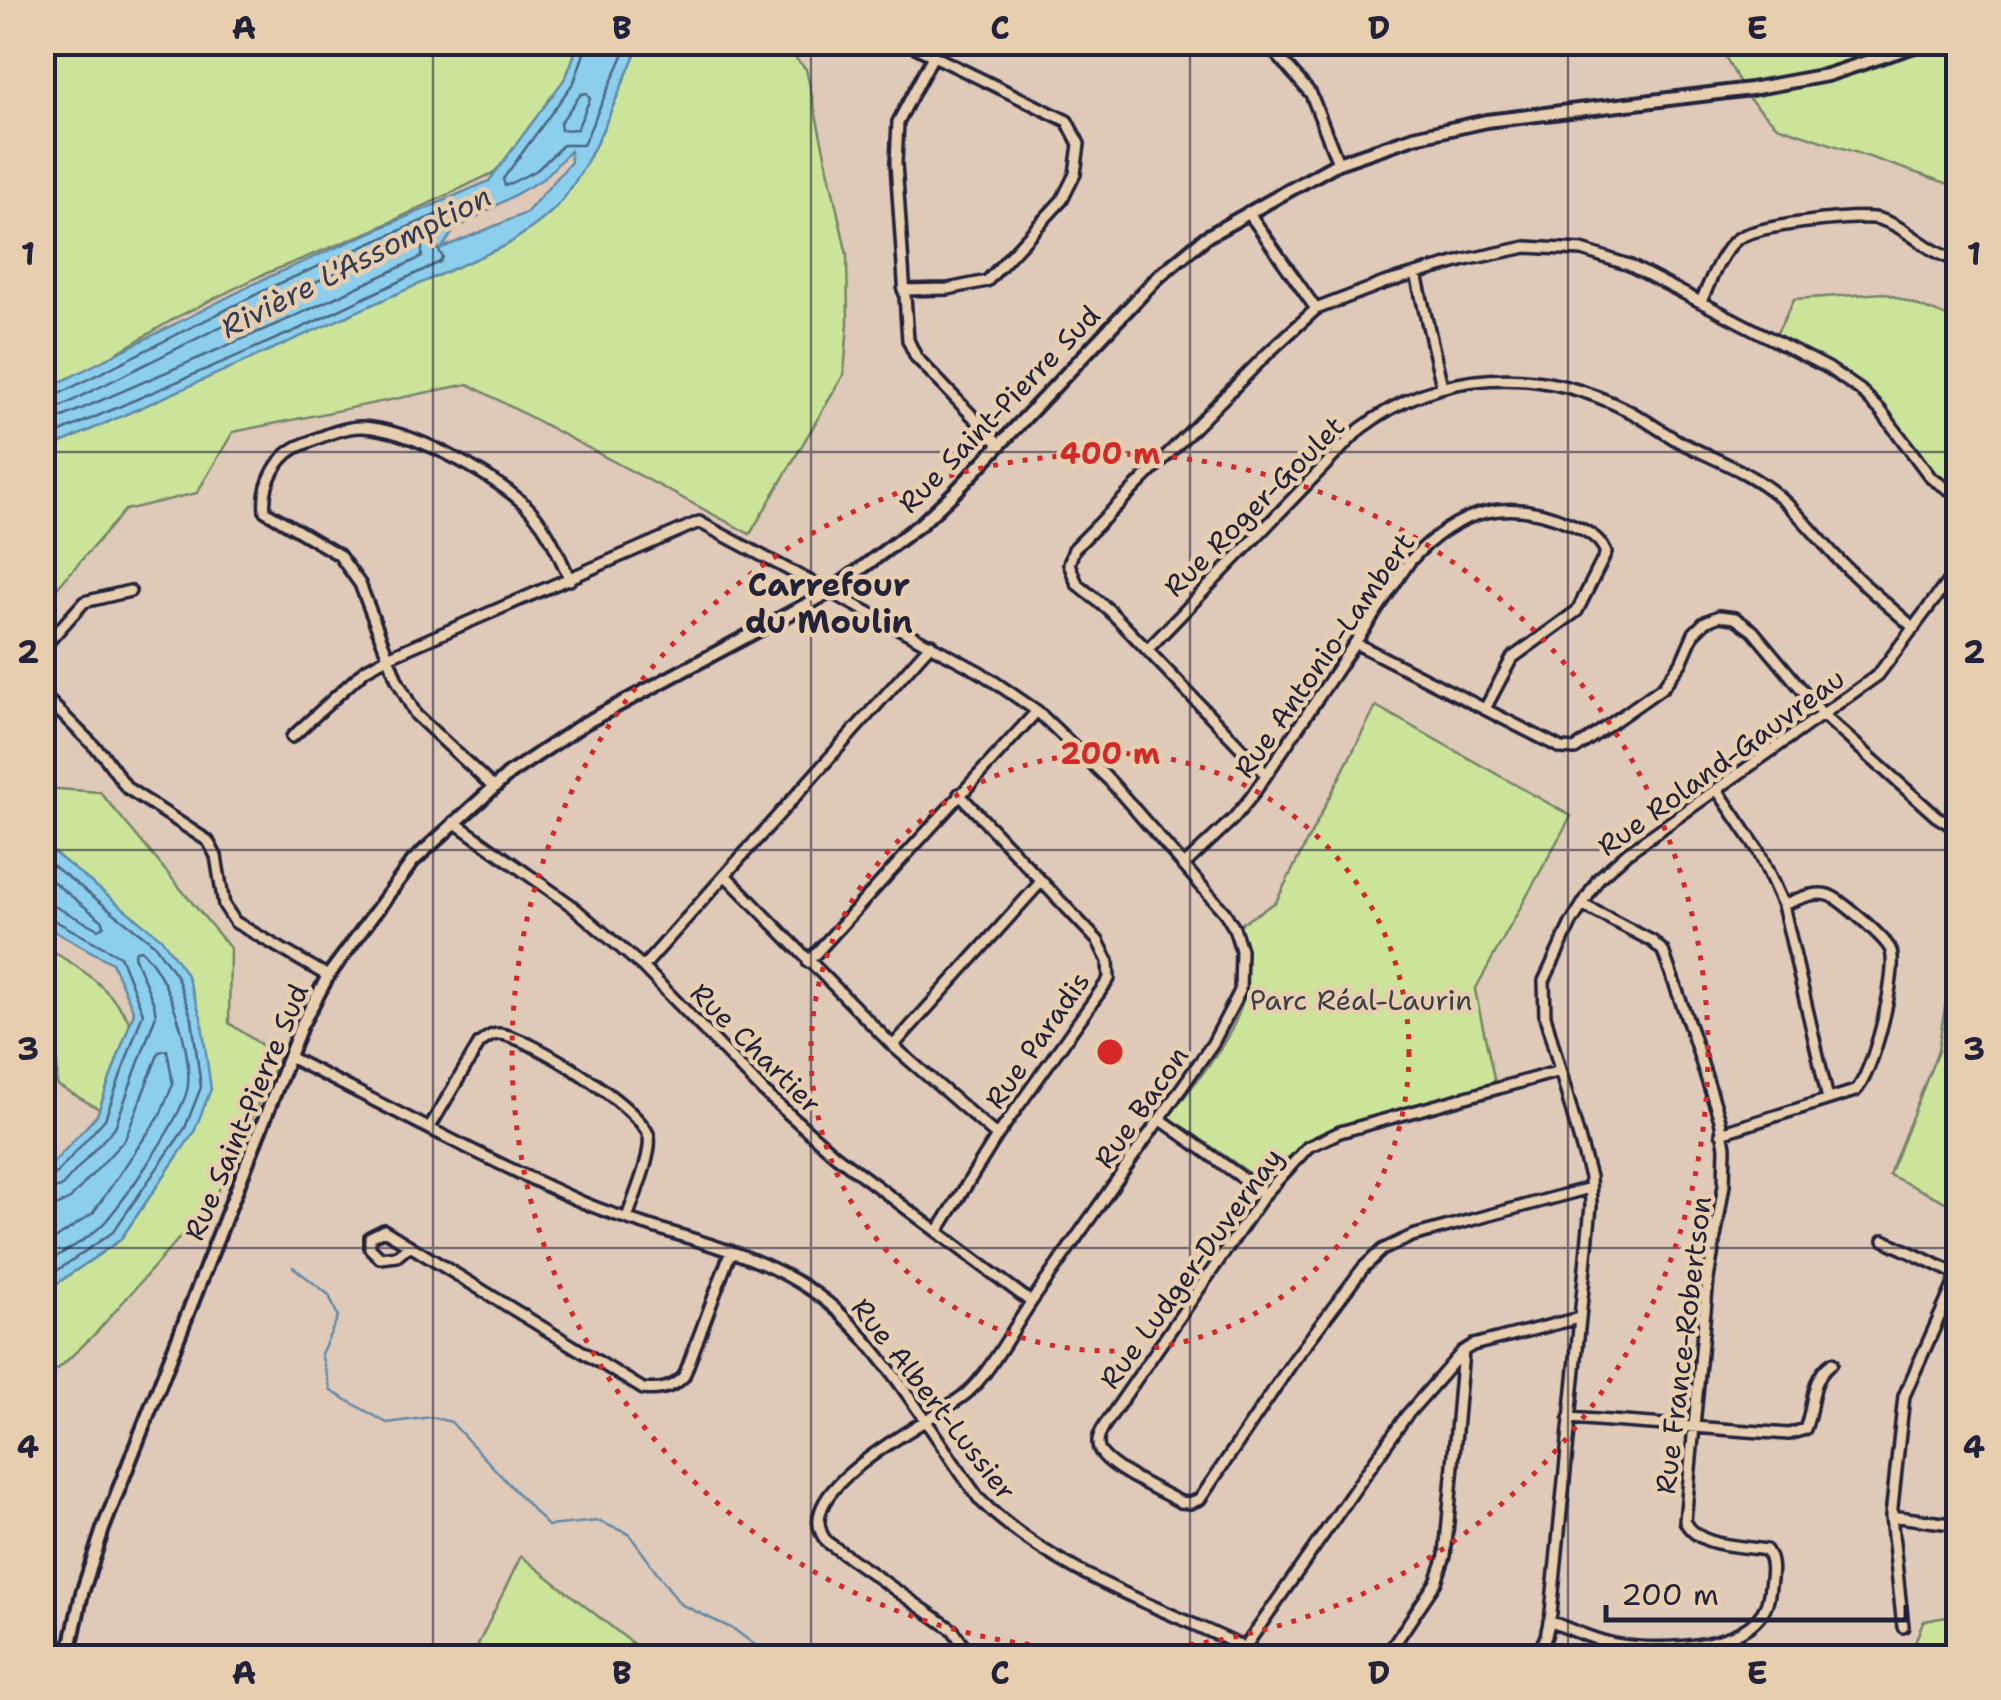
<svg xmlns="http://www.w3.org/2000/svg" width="2001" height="1700" viewBox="0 0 2001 1700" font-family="'Shantell Sans',sans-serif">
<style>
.green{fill:#cbe49a;stroke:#76836a;stroke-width:2.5}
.water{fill:#8ccfed;stroke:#628aa6;stroke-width:2.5;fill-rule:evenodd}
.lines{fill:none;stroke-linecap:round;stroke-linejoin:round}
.shore{stroke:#4c6782;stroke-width:2.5}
.stream{stroke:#628aa6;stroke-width:2.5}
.minor-casing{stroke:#22223b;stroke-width:16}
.tertiary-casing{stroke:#22223b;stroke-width:18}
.minor{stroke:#e6ceae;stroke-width:9}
.tertiary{stroke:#e6ceae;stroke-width:10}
.grid{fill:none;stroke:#22223b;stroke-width:2.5;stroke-opacity:0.55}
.ring{fill:none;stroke:#d62828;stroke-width:5;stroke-dasharray:5 10}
.labels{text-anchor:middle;stroke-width:9;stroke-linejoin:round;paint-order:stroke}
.street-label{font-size:28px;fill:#22223b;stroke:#e6ceae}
.park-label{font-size:28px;fill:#3b3f49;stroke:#e6ceae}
.water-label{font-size:30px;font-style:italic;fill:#323c56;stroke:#e6ceae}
.quarter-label{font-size:32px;font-weight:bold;fill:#22223b;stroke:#e6ceae}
.centre{fill:#d62828;stroke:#e6ceae;stroke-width:5}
.ring-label{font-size:30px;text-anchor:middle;font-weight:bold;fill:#d62828;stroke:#e6ceae;stroke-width:9;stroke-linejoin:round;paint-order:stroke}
.neatline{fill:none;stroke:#22223b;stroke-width:4}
.grid-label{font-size:32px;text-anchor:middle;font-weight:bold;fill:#22223b}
</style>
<rect width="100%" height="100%" fill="#dfc9b9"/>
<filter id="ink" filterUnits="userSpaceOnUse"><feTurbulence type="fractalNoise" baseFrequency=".01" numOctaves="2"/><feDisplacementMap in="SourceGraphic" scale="20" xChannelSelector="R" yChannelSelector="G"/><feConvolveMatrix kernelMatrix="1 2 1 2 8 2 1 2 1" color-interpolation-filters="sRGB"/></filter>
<g filter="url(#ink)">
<path class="green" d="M 43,43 L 577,43 L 570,70 L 528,141 L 493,173 L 374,230 L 262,275 L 177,317 L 81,374 L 43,388 Z
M 640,43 L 781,43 L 806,69 L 847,255 L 848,323 L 844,374 L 750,534 L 468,384 L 233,432 L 197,493 L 125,510 L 45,602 L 42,599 L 42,451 L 508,244 C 527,231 548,218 563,199 C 597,154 617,94 640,43 Z
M 1718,43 L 1958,43 L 1958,187 L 1777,126 L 1748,98 Z
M 1885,293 L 1958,321 L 1958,495 L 1931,478 L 1860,390 L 1774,339 L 1794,299 Z
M 1376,706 L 1571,816 L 1475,990 L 1495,1083 L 1321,1134 L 1285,1160 L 1264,1183 L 1169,1117 C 1215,1055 1267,1008 1239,925 L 1276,902 Z
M 43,788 L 100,792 L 230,948 L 229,1023 L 279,1057 L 216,1196 L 95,1334 L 58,1369 L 43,1373 L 43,1293 L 120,1240 L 194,1132 L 86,879 L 43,844 Z
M 1958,925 L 1958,1208 L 1889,1175 L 1938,1051 Z
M 42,946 C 85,968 121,996 139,1042 L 103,1111 L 57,1085 C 57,1068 61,1047 43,1038 Z
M 521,1556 L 650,1657 L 472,1657 Z
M 1958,1615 L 1958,1657 L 1910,1657 L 1923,1621 Z"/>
<path class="water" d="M 579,43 L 640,43 C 617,94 597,154 563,199 C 548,218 527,231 507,245 L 43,451 L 43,391 L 264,279 L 489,181 L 566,77 ZM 570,151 L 571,162 L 526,213 L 442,248 L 454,230 L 544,178 Z
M 43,844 L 161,938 L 186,973 L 201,1017 L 211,1089 L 194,1132 L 120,1240 L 43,1293 L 43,1174 L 97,1115 L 134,1012 L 112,963 L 43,925 Z"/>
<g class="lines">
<path class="shore" d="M 588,42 L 574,82 L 503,179 L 505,186 L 537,170 L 563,145 L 583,145 L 629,42
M 587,93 L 590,99 L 577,129 L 561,130 L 560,123 L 581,94 Z
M 42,399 L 51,398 L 269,288 L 449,209 L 456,212 C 450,228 426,236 443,257 L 440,262 L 299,329 L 42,440
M 42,411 L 56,409 L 274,300 L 416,238 L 422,240 L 422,257 L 293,317 L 42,426
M 42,857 L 154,944 L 177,977 L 192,1019 L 201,1087 L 185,1128 L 113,1232 L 42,1281
M 42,873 L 103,921 L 104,926 L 98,929 L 56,907 L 42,904
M 42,917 L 50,918 L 120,956 L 143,1013 L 105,1119 L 54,1176 L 42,1180
M 42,1192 L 61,1187 L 115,1127 L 156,1015 L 154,1004 L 134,956 L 136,951 L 141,950 C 169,976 191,1047 188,1085 C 186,1112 125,1199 105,1222 C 90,1239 62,1252 42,1266
M 42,1207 L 56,1206 L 70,1199 L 125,1139 L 159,1052 L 167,1050 L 173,1084 L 160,1115 L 93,1213 L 42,1248"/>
<path class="stream" d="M 293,1267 L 329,1295 L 338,1317 L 321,1354 L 331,1391 L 387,1423 L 431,1417 L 451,1422 L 548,1526 L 598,1521 L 629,1534 L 680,1604 L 735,1630 L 772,1658"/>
<defs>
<path id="minor" d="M 1266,42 L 1311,94 L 1338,163
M 933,56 L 898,122 L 896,163 L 908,340 L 916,357 L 1000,445
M 1248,212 L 1316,309
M 1416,274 L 1442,386
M 903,290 L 948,289 L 987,281 L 1062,200 L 1075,174 L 1079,144 L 1067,121 L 905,42
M 1701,301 C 1711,281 1719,255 1736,240 C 1753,225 1850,216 1874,218 C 1905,223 1927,254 1958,260
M 1355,643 L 1561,748 L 1575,749 L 1663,687 L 1681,663 L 1694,633 L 1705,622 L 1719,616 L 1735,618 L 1753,631 L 1824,716 L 1936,816 L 1958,830
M 42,649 L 84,602 L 130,591
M 1147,650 L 1360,429 C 1440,368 1537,365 1625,409 C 1646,419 1664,434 1684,444 C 1716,460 1750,472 1777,495 C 1804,517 1825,548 1851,572 C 1871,592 1893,609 1914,628
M 42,694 L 104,756 L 127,788 L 208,841 L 216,856 L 224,905 L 235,922 L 328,976
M 292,737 L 365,670 L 388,657 L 699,522 L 980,672 L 1037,711 L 1110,781 L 1225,913 L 1234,928 L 1241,950 L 1240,991 L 1213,1043 C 1154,1128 1093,1213 1034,1298 C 1015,1325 991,1371 968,1392 C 937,1420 782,1489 827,1542 L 953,1630 L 972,1658
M 1266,774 L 1109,610 L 1077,584 L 1069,564 L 1074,549 L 1269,352 L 1316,309 L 1384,283 L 1465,260 L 1526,247 L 1582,250 L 1629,265 L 1828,368 L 1860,390 L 1881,411 L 1931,478 L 1958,495
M 493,787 L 416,715 L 397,680 L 360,584 L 339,555 L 265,511 C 262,483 278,453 304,444 C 321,437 345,426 363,427 C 411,430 486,471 522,502 C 546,523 557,551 570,580
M 1718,791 L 1758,850 L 1783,905 L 1828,1099
M 454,822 L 571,905 L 643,967 L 763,1091 L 835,1155 L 1031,1302
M 1183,866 L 1233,819 L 1252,796 L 1410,561 C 1457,510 1507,495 1571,524 C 1586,531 1600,537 1606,553 L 1577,611 L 1512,658 L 1486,707
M 726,876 L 893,1046 L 997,1136
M 808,962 L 1037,711
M 643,967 L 931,644
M 893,1046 L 1040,883
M 289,1057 C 386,1106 483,1158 582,1202 C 663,1237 756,1245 827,1302 C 886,1350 934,1438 980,1500 C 1055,1575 1171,1610 1266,1658
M 1560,1071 L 1340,1132 L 1308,1147 L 1265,1194 L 1104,1426 C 1100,1433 1096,1440 1099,1449 C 1107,1468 1161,1491 1180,1502 L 1190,1503 L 1200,1499 L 1294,1360 L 1363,1268 L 1382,1250 L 1412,1236 L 1590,1188
M 1160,1119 L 1265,1194
M 430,1127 L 479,1044 C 485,1039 491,1034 499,1034 C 528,1035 643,1109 649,1137 C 652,1156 633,1199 627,1218
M 1721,1133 L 1855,1091 C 1873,1076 1898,973 1891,951 C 1887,939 1839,898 1828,895 C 1813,891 1796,900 1783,905
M 938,1231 L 997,1136 L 1109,979 L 1108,961 L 1098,941 L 959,794
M 1884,1240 L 1958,1275 L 1904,1396 L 1891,1516 L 1903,1627
M 408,1247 L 397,1256 L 380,1258 L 370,1248 L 370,1237 L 384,1230 L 643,1389 C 660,1391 673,1388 684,1376 L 731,1251
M 1569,1418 L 1789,1434 L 1805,1429 C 1815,1404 1809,1380 1832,1363
M 1891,1516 L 1958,1525
M 1549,1621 C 1570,1629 1593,1640 1615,1644 C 1658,1652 1762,1651 1769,1594 C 1771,1577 1775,1564 1766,1550 C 1739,1545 1698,1548 1685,1521 L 1708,1279 L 1724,1185 L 1725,1147 L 1720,1120 L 1692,1033 L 1663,951 L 1652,941 L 1583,905
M 1245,1647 L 1406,1416 L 1463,1351 L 1473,1345 L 1579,1318
M 1385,1658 L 1436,1582 L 1445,1556 L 1463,1351
M 1536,1658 L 1546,1636 L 1551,1613 L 1591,1206 L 1590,1177 L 1545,1016 L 1544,981 L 1571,923 L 1599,878 L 1627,853 L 1878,675 L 1958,568"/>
<path id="tertiary" d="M 68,1658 L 82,1593 L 103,1529 L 301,1026 L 328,976 L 413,861 L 510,773 L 585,723 L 830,592 L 922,523 L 957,490 L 1158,277 L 1206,237 L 1338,163 L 1414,137 L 1487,121 L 1751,89 L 1827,75 L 1927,42"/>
</defs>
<use href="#minor" class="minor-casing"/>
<use href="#tertiary" class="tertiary-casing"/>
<use href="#minor" class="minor"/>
<use href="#tertiary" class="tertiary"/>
</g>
</g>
<path class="grid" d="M 433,42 L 433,1658M 811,42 L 811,1658M 1190,42 L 1190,1658M 1568,42 L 1568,1658M 42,452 L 1958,452M 42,850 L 1958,850M 42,1248 L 1958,1248"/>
<g class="ring">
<circle cx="1110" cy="1052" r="299"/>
<circle cx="1110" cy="1052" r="598"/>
</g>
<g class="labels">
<g class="street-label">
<text transform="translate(999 409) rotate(-46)" y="10">Rue Saint-Pierre Sud</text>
<text transform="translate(1254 506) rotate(-45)" y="10">Rue Roger-Goulet</text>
<text transform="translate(1324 655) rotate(-55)" y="10">Rue Antonio-Lambert</text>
<text transform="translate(1721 762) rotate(-36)" y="10">Rue Roland-Gauvreau</text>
<text transform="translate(1037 1040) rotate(-55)" y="10">Rue Paradis</text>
<text transform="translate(756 1048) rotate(45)" y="10">Rue Chartier</text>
<text transform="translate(1141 1107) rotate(-55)" y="10">Rue Bacon</text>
<text transform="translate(246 1112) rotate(-67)" y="10">Rue Saint-Pierre Sud</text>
<text transform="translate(1191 1268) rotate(-54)" y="10">Rue Ludger-Duvernay</text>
<text transform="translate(1683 1345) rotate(-83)" y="10">Rue France-Robertson</text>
<text transform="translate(934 1399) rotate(52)" y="10">Rue Albert-Lussier</text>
</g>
<g class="park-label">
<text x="1361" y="1010">Parc Réal-Laurin</text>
</g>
<g class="water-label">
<text transform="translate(356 262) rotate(-27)" y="10">Rivière L'Assomption</text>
</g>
<g class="quarter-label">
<text x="829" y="596">Carrefour<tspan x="829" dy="37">du Moulin</tspan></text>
</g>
</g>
<circle cx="1110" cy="1052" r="15" class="centre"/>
<g class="ring-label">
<text x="1110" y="464">400 m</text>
<text x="1110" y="764">200 m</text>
</g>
<rect width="2001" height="1700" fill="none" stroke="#e6ceae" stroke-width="110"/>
<path d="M1606 1605v15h300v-15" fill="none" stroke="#22223b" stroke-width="5"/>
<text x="1621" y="1605" font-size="30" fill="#22223b" stroke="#e6ceae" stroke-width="8" paint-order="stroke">200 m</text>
<rect x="55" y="55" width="1891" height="1590" class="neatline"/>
<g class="grid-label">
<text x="244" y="39">A</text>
<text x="622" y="39">B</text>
<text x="1000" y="39">C</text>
<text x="1379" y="39">D</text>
<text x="1757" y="39">E</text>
<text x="28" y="265">1</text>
<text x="1974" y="265">1</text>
<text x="28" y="663">2</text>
<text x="1974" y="663">2</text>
<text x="28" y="1060">3</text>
<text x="1974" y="1060">3</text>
<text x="28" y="1458">4</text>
<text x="1974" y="1458">4</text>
<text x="244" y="1684">A</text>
<text x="622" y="1684">B</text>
<text x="1000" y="1684">C</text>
<text x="1379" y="1684">D</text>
<text x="1757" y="1684">E</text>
</g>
</svg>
